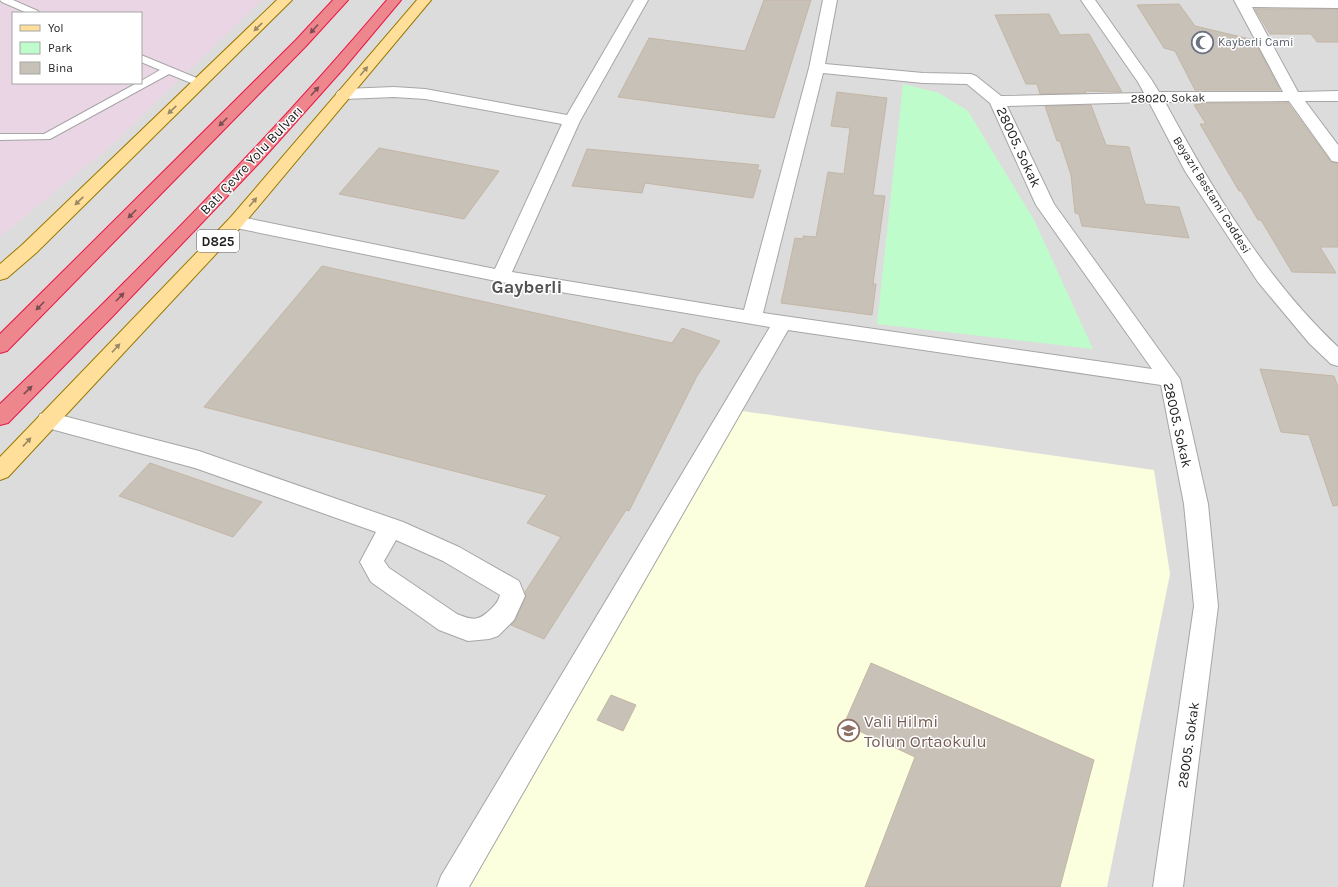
<svg xmlns="http://www.w3.org/2000/svg" width="1338" height="887" viewBox="0 0 1338 887" font-family="Karla,sans-serif">
<style>
.residential{fill:#dddcdc;fill-rule:evenodd}
.industrial{fill:#ead5e4;fill-rule:evenodd}
.education{fill:#fbffde}
.park{fill:#befdcb}
.building{fill:#c8c1b7;stroke:#c3b6a5}
.lines{fill:none;stroke-linecap:round;stroke-linejoin:round}
.lane-casing{stroke:#a6a6a6;stroke-width:2}
.street-casing{stroke:#a6a6a6;stroke-width:2}
.primary-casing{stroke:#997900;stroke-width:2}
.highway-casing{stroke:#e81746;stroke-width:2}
.lane{fill:#fff;fill-rule:evenodd}
.street{fill:#fff;fill-rule:evenodd}
.primary{fill:#ffdf9a;fill-rule:evenodd}
.highway{fill:#ed868d;fill-rule:evenodd}
.oneway{fill:#9a8963}
.oneway2{fill:#7c4d50}
.labels{text-anchor:middle;stroke-width:3;stroke-linejoin:round;paint-order:stroke}
.far-worship-label{font-size:12px;fill:#5b616d;stroke:#fff;text-anchor:start}
.far-street-label{font-size:12px;fill:#1f1f1f;stroke:#fff}
.shield{fill:#fff;stroke:#626262;stroke-width:1}
.shield-label{font-size:13px;font-weight:bold;fill:#1f1f1f}
.street-label{font-size:14px;fill:#1f1f1f;stroke:#fff}
.near-education-label{font-size:17px;fill:#785e54;stroke:#fff;text-anchor:start}
.district-label{font-size:18px;font-weight:bold;fill:#525252;stroke:#fff}
</style>
<rect width="100%" height="100%" fill="#f0eee4"/>
<path class="residential" d="M 0,0 L 1338,0 L 1338,887 L 0,887 ZM 13,13 L 141,13 L 141,83 L 13,83 Z"/>
<path class="industrial" d="M 0,0 L 262,0 L 107,149 L 0,237 ZM 13,13 L 141,13 L 141,83 L 13,83 Z"/>
<path class="education" d="M 742,411 L 1154,470 L 1170,574 L 1107,887 L 468,887 Z"/>
<path class="park" d="M 903,84 L 939,93 L 968,111 L 1034,220 L 1093,349 L 877,324 Z"/>
<path class="building" d="M 764,0 L 811,0 L 774,118 L 618,97 L 649,38 L 745,51 Z
M 1179,4 L 1195,26 L 1254,40 L 1280,90 L 1195,90 L 1175,51 L 1164,48 L 1137,5 Z
M 1255,9 L 1338,9 L 1338,42 L 1317,42 L 1311,34 L 1270,34 Z
M 1049,14 L 1060,35 L 1089,34 L 1122,92 L 1085,91 L 1086,93 L 1040,94 L 1037,84 L 1026,84 L 995,15 Z
M 837,92 L 887,98 L 873,195 L 885,196 L 873,284 L 876,284 L 872,315 L 781,303 L 795,238 L 803,239 L 803,236 L 816,237 L 828,172 L 844,174 L 850,128 L 831,126 Z
M 1201,103 L 1288,103 L 1331,162 L 1338,163 L 1338,247 L 1320,247 L 1336,273 L 1292,272 L 1261,220 L 1258,220 L 1241,191 L 1239,191 L 1200,124 L 1206,124 L 1194,105 L 1202,104 Z
M 1091,105 L 1106,145 L 1129,147 L 1145,204 L 1179,207 L 1189,238 L 1082,226 L 1079,214 L 1075,213 L 1071,175 L 1060,141 L 1057,141 L 1045,106 Z
M 379,148 L 499,171 L 464,219 L 339,194 Z
M 587,149 L 759,165 L 757,170 L 761,170 L 753,198 L 645,183 L 642,193 L 572,186 Z
M 322,266 L 672,343 L 682,328 L 720,341 L 697,376 L 629,511 L 626,510 L 544,639 L 511,625 L 515,621 L 526,597 L 525,592 L 561,537 L 527,523 L 547,495 L 204,407 Z
M 1260,369 L 1334,376 L 1338,387 L 1338,505 L 1333,506 L 1309,435 L 1281,432 Z
M 150,463 L 262,502 L 233,537 L 119,496 Z
M 871,663 L 1094,760 L 1060,887 L 865,887 L 915,757 L 844,724 Z
M 611,695 L 636,705 L 623,731 L 597,720 Z"/>
<g class="lines">
<defs>
<path id="lane" d="M 0,0 L 13,0 L 38,11 L 40,13 L 27,13 L 2,2 Z
M 141,55 L 204,81 L 205,83 L 204,85 L 196,85 L 169,74 L 50,139 L 0,140 L 0,134 L 44,134 L 137,83 L 141,83 L 141,81 L 160,70 L 141,62 Z"/>
<path id="street" d="M 634,0 L 648,0 L 580,121 L 512,272 L 744,310 L 809,68 L 823,0 L 837,0 L 825,64 L 923,73 L 971,74 L 976,76 L 1001,96 L 1144,93 L 1138,82 L 1081,0 L 1095,0 L 1151,79 L 1159,92 L 1283,92 L 1234,0 L 1338,0 L 1338,8 L 1252,7 L 1298,92 L 1338,91 L 1338,101 L 1305,101 L 1338,145 L 1338,162 L 1332,161 L 1289,101 L 1165,102 C 1212,189 1265,278 1338,347 L 1338,366 L 1331,364 L 1309,343 L 1258,282 L 1185,171 L 1149,102 L 1007,106 L 1054,204 L 1180,379 L 1208,504 L 1218,606 L 1183,887 L 1153,887 L 1194,606 L 1184,504 L 1161,385 L 788,330 L 469,887 L 437,887 L 441,876 L 770,327 L 501,282 L 236,228 L 230,226 L 227,222 L 230,218 L 236,216 L 495,269 L 562,124 L 425,99 L 394,97 L 344,99 L 338,97 L 336,94 L 338,91 L 344,89 L 394,87 L 425,89 L 567,115 ZM 823,73 L 923,83 L 967,84 L 990,103 L 1036,205 L 1152,369 L 763,313 Z
M 48,412 L 199,451 L 403,522 L 459,547 L 519,581 L 525,596 L 514,620 L 498,636 L 489,639 L 468,641 L 439,630 L 371,582 L 360,562 L 376,532 L 195,468 L 40,426 L 37,420 L 40,414 ZM 396,540 L 443,561 L 500,595 C 499,600 496,604 492,608 C 479,621 474,621 457,614 L 389,568 L 384,561 Z"/>
<path id="primary" d="M 277,0 L 292,0 L 36,253 L 7,278 L 0,280 L 0,264 L 22,245 Z
M 417,0 L 431,0 L 242,226 L 8,477 L 0,480 L 0,457 L 230,218 Z"/>
<path id="highway" d="M 333,0 L 348,0 L 306,46 L 7,351 L 0,353 L 0,334 L 296,40 Z
M 387,0 L 401,0 L 344,68 L 260,162 L 111,318 L 8,423 L 0,425 L 0,404 C 134,275 267,142 387,0 Z"/>
</defs>
<use href="#lane" class="lane-casing"/>
<use href="#street" class="street-casing"/>
<use href="#primary" class="primary-casing"/>
<use href="#highway" class="highway-casing"/>
<use href="#lane" class="lane"/>
<use href="#street" class="street"/>
<use href="#primary" class="primary"/>
<use href="#highway" class="highway"/>
</g>
<defs><path id="oneway-solid" d="M-6-.8H1V-3.2L6.5 0L1 3.2V.8H-6Z"/></defs>
<g class="oneway">
<use href="#oneway-solid" transform="translate(258 27) rotate(136)"/>
<use href="#oneway-solid" transform="translate(364 71) rotate(-50)"/>
<use href="#oneway-solid" transform="translate(172 110) rotate(136)"/>
<use href="#oneway-solid" transform="translate(79 201) rotate(136)"/>
<use href="#oneway-solid" transform="translate(253 202) rotate(-50)"/>
<use href="#oneway-solid" transform="translate(116 348) rotate(-47)"/>
<use href="#oneway-solid" transform="translate(27 442) rotate(-47)"/>
</g>
<g class="oneway2">
<use href="#oneway-solid" transform="translate(314 29) rotate(132)"/>
<use href="#oneway-solid" transform="translate(315 91) rotate(-48)"/>
<use href="#oneway-solid" transform="translate(223 122) rotate(135)"/>
<use href="#oneway-solid" transform="translate(132 214) rotate(135)"/>
<use href="#oneway-solid" transform="translate(120 297) rotate(-46)"/>
<use href="#oneway-solid" transform="translate(40 306) rotate(135)"/>
<use href="#oneway-solid" transform="translate(28 390) rotate(-44)"/>
</g>
<defs>
<symbol id="mosque-ring" viewBox="-11 -11 22 22"><circle r="9.5" fill="#fff" stroke="#6b7280" stroke-width="1.5"/><path d="M3.5-4.9A6 6 0 1 0 3.5 4.9A5 5 0 1 1 3.5-4.9Z" fill="#6b7280"/></symbol>
<symbol id="school-ring" viewBox="-11 -11 22 22"><circle r="9.5" fill="#fff" stroke="#8d6e63" stroke-width="1.5"/><path d="M0-5L7-2L0 1L-7-2ZM-4 1L0 2.5L4 1V4Q0 6-4 4Z" fill="#8d6e63"/></symbol>
</defs>
<g fill-rule="evenodd">
<use href="#mosque-ring" x="1190" y="30" width="25" height="25"/>
<use href="#school-ring" x="836" y="718" width="25" height="25"/>
</g>
<g class="labels">
<g class="far-worship-label">
<text x="1218" y="46">Kayberli Cami</text>
</g>
<g class="far-street-label">
<text transform="translate(1168 98) rotate(-1)" y="4">28020. Sokak</text>
<text transform="translate(1212 195) rotate(58)" y="4">Beyazıt Bestami Caddesi</text>
</g>
<rect class="shield" x="197" y="230" width="42" height="22" rx="3"/>
<g class="shield-label">
<text x="218" y="246">D825</text>
</g>
<g class="street-label">
<text transform="translate(1019 147) rotate(65)" y="5">28005. Sokak</text>
<text transform="translate(251 160) rotate(-47)" y="5">Batı Çevre Yolu Bulvarı</text>
<text transform="translate(1178 425) rotate(77)" y="5">28005. Sokak</text>
<text transform="translate(1188 745) rotate(-82)" y="5">28005. Sokak</text>
</g>
<g class="near-education-label">
<text x="864" y="727">Vali Hilmi<tspan x="864" dy="20">Tolun Ortaokulu</tspan></text>
</g>
<g class="district-label">
<text x="527" y="293">Gayberli</text>
</g>
</g>
<rect x="12" y="12" width="130" height="72" fill="#ffffff" stroke="#a5a5a5"/>
<rect x="20" y="25" width="20" height="6" fill="#ffdf9a" stroke="#a5a5a5"/>
<text x="48" y="32" font-size="12" fill="#1f1f1f">Yol</text>
<rect x="20" y="42" width="20" height="12" fill="#befdcb" stroke="#a5a5a5"/>
<text x="48" y="52" font-size="12" fill="#1f1f1f">Park</text>
<rect x="20" y="62" width="20" height="12" fill="#c8c1b7" stroke="#a5a5a5"/>
<text x="48" y="72" font-size="12" fill="#1f1f1f">Bina</text>
</svg>
